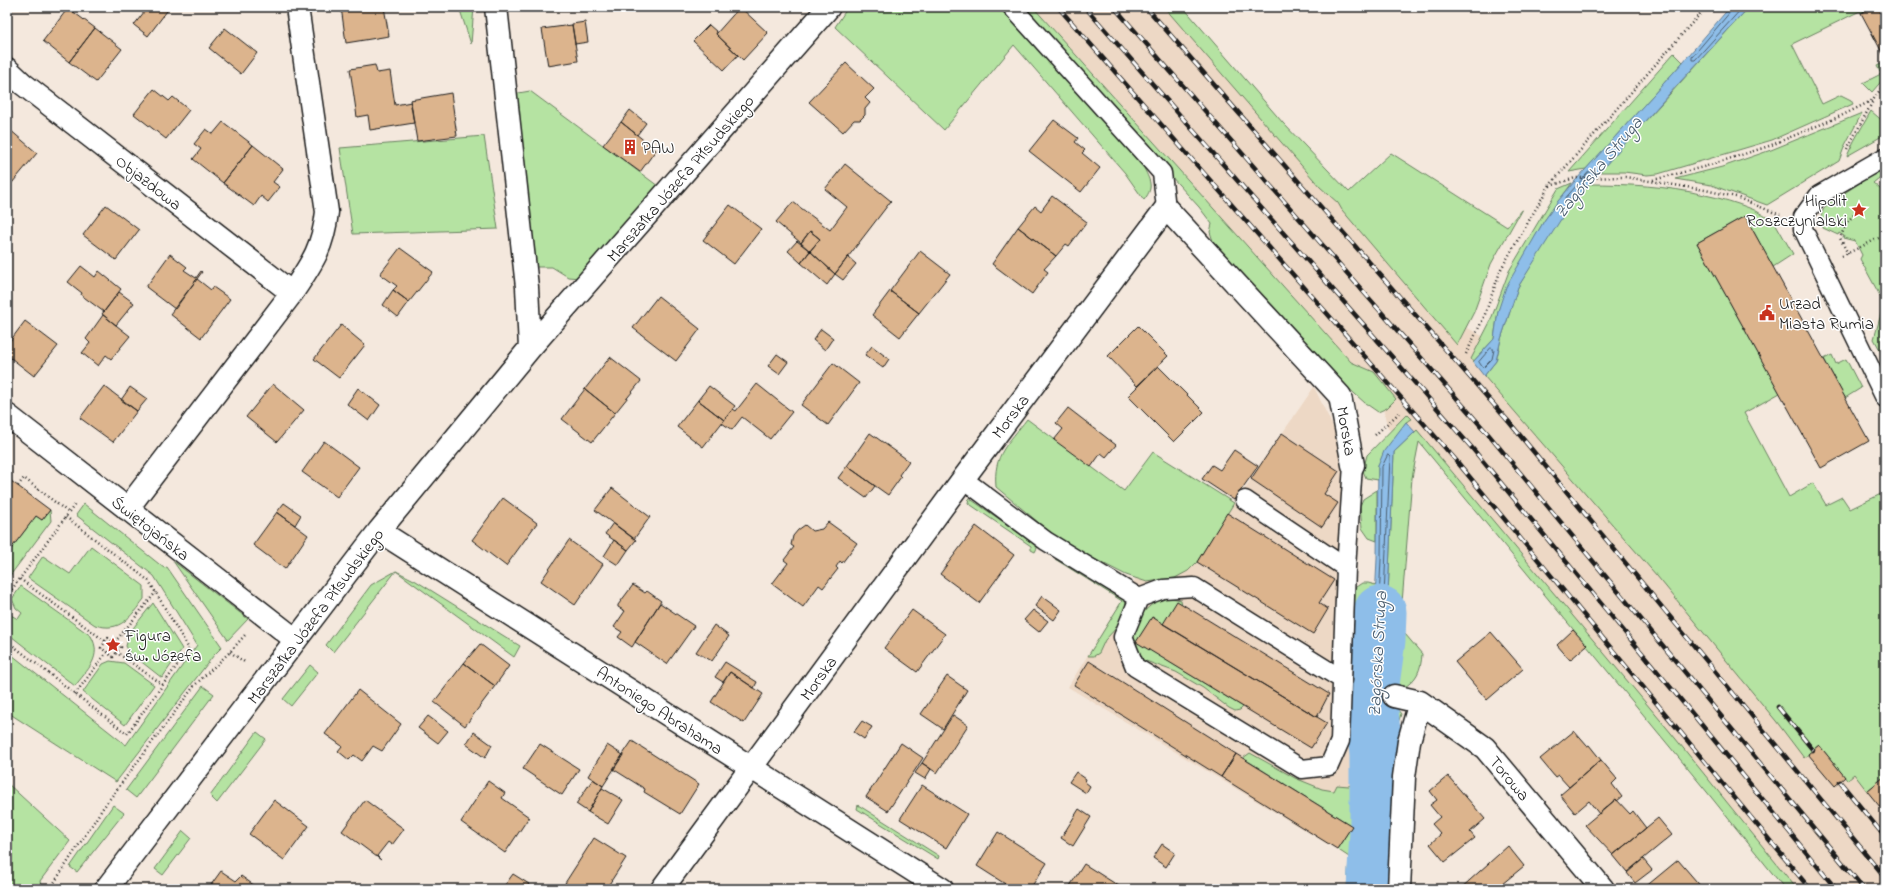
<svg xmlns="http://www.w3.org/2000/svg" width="1892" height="896" viewBox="0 0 1892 896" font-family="'Indie Flower',sans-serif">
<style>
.built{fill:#edd8c5}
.green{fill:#b5e3a2;stroke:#68805f}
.water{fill:#8ebee9;stroke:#607d97}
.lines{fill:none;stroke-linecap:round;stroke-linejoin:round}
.shore{stroke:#4a5d6e;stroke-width:1}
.river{stroke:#8ebee9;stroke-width:53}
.building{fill:#dcb48d;stroke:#1c1c1c}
.lane-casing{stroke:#1c1c1c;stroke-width:21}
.street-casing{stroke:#1c1c1c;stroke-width:25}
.path{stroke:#1c1c1c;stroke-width:2.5;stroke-dasharray:1 3;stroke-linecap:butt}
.lane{stroke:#fff;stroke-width:18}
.street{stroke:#fff;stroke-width:22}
.rail-casing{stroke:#1c1c1c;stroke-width:4.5}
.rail{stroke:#fff;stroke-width:3;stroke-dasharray:9;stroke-linecap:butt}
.labels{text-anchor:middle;stroke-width:3;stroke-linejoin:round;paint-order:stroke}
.poi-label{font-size:17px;fill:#1c1c1c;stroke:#fff;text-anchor:start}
.street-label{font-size:17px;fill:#1c1c1c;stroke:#fff}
.water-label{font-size:18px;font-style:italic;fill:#4a5d6e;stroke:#fff}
</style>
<rect width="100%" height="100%" fill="#f4e8dd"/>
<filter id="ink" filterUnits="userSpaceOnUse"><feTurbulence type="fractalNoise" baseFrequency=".025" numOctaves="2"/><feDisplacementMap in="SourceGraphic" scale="8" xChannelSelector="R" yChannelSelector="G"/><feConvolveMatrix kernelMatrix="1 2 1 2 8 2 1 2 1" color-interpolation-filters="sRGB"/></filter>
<g filter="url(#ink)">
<path class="built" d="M 1033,7 L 1183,7 L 1283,123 L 1349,192 L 1445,315 L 1510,352 L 1885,736 L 1885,889 L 1785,889 L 1707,792 L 1419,441 L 1388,429 L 1374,372 L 1351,362 Z
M 1314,387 L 1358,479 L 1350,671 L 1359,824 L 1349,857 L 1068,687 L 1136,578 L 1147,582 L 1227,513 L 1234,503 L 1236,504 L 1251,479 Z"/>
<path class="green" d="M 459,7 L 474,7 L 471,44 Z
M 848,7 L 1003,7 L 1142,163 C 1148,179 1156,185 1144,200 L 1125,173 L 1014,45 L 944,130 L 835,27 Z
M 1017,7 L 1033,7 L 1351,362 L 1374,372 L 1396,399 L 1387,408 L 1378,412 L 1365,403 L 1335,376 L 1327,365 L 1226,257 L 1213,241 L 1210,232 L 1212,224 L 1199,207 Z
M 1164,7 L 1183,7 L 1283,123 L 1349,192 L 1391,153 L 1507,227 L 1522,209 L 1491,264 L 1474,312 L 1457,345 L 1342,210 L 1338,203 L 1320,187 Z
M 1749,7 L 1873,7 L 1861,13 L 1860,11 L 1792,44 L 1822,104 L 1841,95 L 1851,100 L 1853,104 L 1772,140 L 1658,174 L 1647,175 L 1624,172 L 1599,172 Z
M 1674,53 L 1683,62 L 1586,169 L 1569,172 Z
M 1885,62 L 1885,77 L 1872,92 L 1863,83 L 1881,74 L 1877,66 Z
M 530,91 L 658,186 L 579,278 L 568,277 L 552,267 L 536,267 L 513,94 Z
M 1871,111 L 1885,123 L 1884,135 L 1847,156 L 1854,141 Z
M 1862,113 L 1845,145 L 1839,161 L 1767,205 L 1711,185 L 1675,179 L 1722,167 L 1771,150 Z
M 484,136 L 498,229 L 353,234 L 340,148 Z
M 1885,166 L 1885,173 L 1873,183 L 1885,193 L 1885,359 L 1874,339 L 1884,303 L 1860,259 L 1862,255 L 1855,241 L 1843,238 L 1844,236 L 1839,233 L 1838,235 L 1823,228 C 1819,220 1821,210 1828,204 Z
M 1572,183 L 1544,221 L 1518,268 L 1498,311 L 1494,339 L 1473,362 L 1471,359 L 1490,322 L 1509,271 L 1558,189 Z
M 1589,184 C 1628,184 1667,186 1705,195 C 1720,198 1737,203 1752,209 C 1758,211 1767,219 1773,219 L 1793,254 L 1773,267 L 1745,216 L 1697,243 L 1780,393 L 1744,413 L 1789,497 L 1813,483 L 1826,505 L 1842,497 L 1850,509 L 1885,492 L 1885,776 L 1867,791 L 1854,774 L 1847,780 L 1819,745 L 1804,758 L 1776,721 L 1657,576 L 1484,376 L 1496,361 L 1501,339 L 1518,287 L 1557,223 L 1570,205 Z
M 1832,355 L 1836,364 L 1846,359 L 1861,388 L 1845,398 L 1824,359 Z
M 1407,414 L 1412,419 L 1406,422 L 1378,466 L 1378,480 L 1366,478 L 1363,471 L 1367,455 Z
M 1027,419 L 1124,491 L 1153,452 L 1234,503 L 1197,562 L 1188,571 L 1175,578 L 1147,582 L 1126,575 L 1073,548 L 1051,533 L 996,487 C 993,454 1008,444 1027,419 Z
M 1417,430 L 1671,733 L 1797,889 L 1785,889 L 1707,792 L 1419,442 L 1412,478 L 1400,628 L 1422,654 C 1421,670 1417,680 1403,688 L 1383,683 L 1385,667 L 1394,452 Z
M 1377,490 L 1377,541 L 1369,538 L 1362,528 L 1360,506 L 1363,499 Z
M 969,498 L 1038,546 L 1035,552 L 1031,550 L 1031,546 L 968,503 Z
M 84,504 L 164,568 L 167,567 L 222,647 L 214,655 L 116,782 L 7,712 L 7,651 L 126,745 L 197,645 L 154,576 L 76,515 Z
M 50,510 L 51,521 L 9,577 L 7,575 L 7,554 L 36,516 L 42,520 Z
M 91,546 L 144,586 L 144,599 C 130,617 121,633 95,625 L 28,578 L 43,556 L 70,574 Z
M 1055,559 L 1126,598 L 1125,614 L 1119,625 L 1105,640 L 1099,653 L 1094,656 L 1088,656 L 1122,601 Z
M 173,561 L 248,619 L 228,640 Z
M 396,571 L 416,581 L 520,646 L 514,657 L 396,571 L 333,652 L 326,645 L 371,585 Z
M 1362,583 L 1368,583 L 1376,585 C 1374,614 1376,645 1365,672 L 1355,662 L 1353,653 L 1351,626 L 1353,589 Z
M 21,586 L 91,636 C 103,657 87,670 75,686 L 7,633 L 7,613 L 18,619 L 22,613 L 16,608 L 12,599 Z
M 1163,596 L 1181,600 L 1182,605 L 1163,624 L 1152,617 L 1137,642 L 1243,707 L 1240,710 L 1235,711 L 1229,708 L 1203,688 L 1176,672 L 1143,660 L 1133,645 C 1134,635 1136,622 1142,614 C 1147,607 1154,605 1157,597 Z
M 153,603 L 182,649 L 162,678 L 129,652 L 126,646 L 130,632 Z
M 110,661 L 124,663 L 154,685 L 125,725 L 83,692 L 103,664 Z
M 310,665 L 318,672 L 291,706 L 283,699 Z
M 203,686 L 214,694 L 136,798 L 126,790 Z
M 1351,701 L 1362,705 L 1367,817 L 1364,889 L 1347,889 L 1349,857 L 1337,849 L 1352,826 L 1243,758 L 1250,753 L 1295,778 L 1322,789 L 1334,791 L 1337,785 L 1349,786 L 1353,782 L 1356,771 L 1353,730 L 1349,725 L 1348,702 Z
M 1380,701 C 1391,702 1395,706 1401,714 L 1395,733 L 1392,756 L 1394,779 L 1391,889 L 1381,889 L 1385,804 Z
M 257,732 L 266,739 L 217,803 L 210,796 Z
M 7,783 L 70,841 L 40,881 L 42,889 L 7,889 Z
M 113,805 L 124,813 L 77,872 L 70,867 Z
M 858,805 L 939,856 L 938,859 L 857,809 Z
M 183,831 L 191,838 L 163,875 L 155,869 Z"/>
<path class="water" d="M 1730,7 L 1749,7 L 1670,93 L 1570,205 L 1518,287 L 1501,339 L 1496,361 L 1484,376 L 1473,362 L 1494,339 L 1498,311 L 1506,287 L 1544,221 L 1558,201 L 1575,181 L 1683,62 Z
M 1406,422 L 1415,432 L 1394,452 L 1385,667 L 1382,687 L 1364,684 L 1365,672 L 1371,659 L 1373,639 L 1377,559 L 1378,466 L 1384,451 Z
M 1362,698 L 1380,701 L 1385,753 L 1385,804 L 1381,889 L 1364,889 L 1367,817 Z"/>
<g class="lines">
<path class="shore" d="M 1732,7 L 1731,11 L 1692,57 L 1692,60 L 1695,60 L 1743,7
M 1589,172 L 1592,172 L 1592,175 L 1569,200 L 1567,200 L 1566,198 Z
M 1491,348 L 1494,350 L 1492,359 L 1483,368 L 1479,362 Z
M 1388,455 L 1390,457 L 1381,666 L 1379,681 L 1377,682 L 1370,681 L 1369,679 L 1374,659 L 1377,640 L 1381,559 L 1382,467 Z
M 1368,889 C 1371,850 1372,811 1370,772 C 1369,750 1365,727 1366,705 L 1368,703 L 1377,706 L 1381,753 L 1381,804 L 1377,889"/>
<path class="river" d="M 1373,889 L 1376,831 L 1376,755 L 1371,699 L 1379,640 L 1380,612"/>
</g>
<path class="building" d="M 148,7 L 170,7 L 148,36 L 134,25 Z
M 341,7 L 384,7 L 389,36 L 346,43 Z
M 740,7 L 768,33 L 743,60 L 716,34 Z
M 1873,7 L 1885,7 L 1885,58 L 1861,13 Z
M 68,8 L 95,28 L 69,62 L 43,41 Z
M 585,22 L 588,42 L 575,44 L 572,24 Z
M 572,25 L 578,61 L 548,66 L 542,29 Z
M 709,25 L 717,32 L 716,34 L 738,55 L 724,70 L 693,41 Z
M 95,28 L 122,49 L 96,82 L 69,62 Z
M 225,28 L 257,53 L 241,74 L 209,48 Z
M 846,63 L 874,89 L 865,98 L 870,103 L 865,109 L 865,115 L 860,120 L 854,120 L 843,132 L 809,102 Z
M 375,65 L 377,73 L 390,71 L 395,105 L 411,102 L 414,123 L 370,130 L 368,115 L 357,117 L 350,69 Z
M 154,89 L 169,101 L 173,97 L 189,110 L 166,139 L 134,114 Z
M 451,93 L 457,136 L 417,141 L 410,100 Z
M 630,110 L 646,123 L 637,135 L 621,122 Z
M 1054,120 L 1078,138 L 1075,142 L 1085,150 L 1082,153 L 1100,168 L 1081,192 L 1029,151 Z
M 223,122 L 253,145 L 223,183 L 193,159 L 201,149 L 194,144 L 206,129 L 213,134 Z
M 621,122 L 656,150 L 640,172 L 603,145 Z
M 9,129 L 37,153 L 12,183 L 7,179 L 7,132 Z
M 253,145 L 283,169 L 273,182 L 280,187 L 268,202 L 261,196 L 254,206 L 223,183 Z
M 845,164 L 891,201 L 835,274 L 810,251 L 820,239 L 810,231 L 801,243 L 776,222 L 793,202 L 830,230 L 847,207 L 825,189 Z
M 1052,196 L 1087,222 L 1069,246 L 1066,244 L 1056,256 L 1018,227 L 1035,206 L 1041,211 Z
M 106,205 L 139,230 L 116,260 L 83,235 Z
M 730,205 L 761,229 L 734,264 L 703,240 Z
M 1745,216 L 1869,441 L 1821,468 L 1697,243 Z
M 1018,227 L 1056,256 L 1044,269 L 1048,272 L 1032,294 L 992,264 Z
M 810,231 L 820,239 L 810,251 L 801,243 Z
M 797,241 L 810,251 L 801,263 L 788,251 Z
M 400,248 L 433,272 L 409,302 L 393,290 L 397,286 L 380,274 Z
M 810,251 L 835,274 L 827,285 L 801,263 Z
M 920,251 L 950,274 L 919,313 L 890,291 Z
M 170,254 L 187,267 L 184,270 L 196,278 L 201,271 L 202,272 L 175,309 L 146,287 Z
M 848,257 L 856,264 L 843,280 L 835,274 Z
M 81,266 L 95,277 L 99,271 L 121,289 L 104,312 L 81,295 L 82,293 L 68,282 Z
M 197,279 L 211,290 L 213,287 L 230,299 L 201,338 L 170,314 Z
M 393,290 L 409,302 L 398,317 L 383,305 Z
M 890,291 L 919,313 L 900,337 L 872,315 Z
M 119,292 L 134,303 L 116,325 L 102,314 Z
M 658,296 L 700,329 L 676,361 L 633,328 Z
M 103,315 L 130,336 L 111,359 L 106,355 L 98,366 L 82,353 L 90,343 L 86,339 Z
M 25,321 L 58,346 L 34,376 L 7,355 L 7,345 Z
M 341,325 L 365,345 L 339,378 L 314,359 Z
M 1138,326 L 1168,356 L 1137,386 L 1108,356 Z
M 821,329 L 833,338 L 825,350 L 813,340 Z
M 872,346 L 889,359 L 883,368 L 865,355 Z
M 777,354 L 788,362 L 779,374 L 768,366 Z
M 610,357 L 641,381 L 615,413 L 585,389 Z
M 833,363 L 859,383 L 828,425 L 801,405 Z
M 1158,366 L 1204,412 L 1174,442 L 1128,396 Z
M 273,384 L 304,410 L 277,442 L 246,417 Z
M 757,384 L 792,412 L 770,439 L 742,417 L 732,430 L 722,423 L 733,409 L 736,411 Z
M 104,386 L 137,411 L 113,442 L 80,418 Z
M 709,386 L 735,406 L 724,420 L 698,400 Z
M 130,387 L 147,399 L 137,411 L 121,400 Z
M 358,388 L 380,405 L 369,421 L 347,404 Z
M 585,389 L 615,413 L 592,442 L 562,419 Z
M 698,400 L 724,420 L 703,447 L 677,427 Z
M 1068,408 L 1116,445 L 1106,457 L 1101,453 L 1091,467 L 1054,440 L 1063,429 L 1056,423 Z
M 870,433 L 909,461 L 899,475 L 901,477 L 888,495 L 847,466 Z
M 1282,433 L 1339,471 L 1324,494 L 1338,503 L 1322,527 L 1251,479 Z
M 324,441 L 359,467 L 337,497 L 302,472 Z
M 1234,450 L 1258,466 L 1234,500 L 1202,479 L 1212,465 L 1220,470 Z
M 847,466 L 875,486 L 866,498 L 838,478 Z
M 7,478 L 50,510 L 42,520 L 36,516 L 7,554 Z
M 612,488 L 650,517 L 634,539 L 595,510 Z
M 503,498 L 537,523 L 506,566 L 472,540 Z
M 284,503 L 301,515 L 295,525 L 277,512 Z
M 277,512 L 308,535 L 285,569 L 253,545 Z
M 1227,513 L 1334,580 L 1319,603 L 1328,609 L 1313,634 L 1197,562 Z
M 828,522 L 857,543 L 842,563 L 840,561 L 836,567 L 838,569 L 823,588 L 819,585 L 803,607 L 772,584 L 788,563 L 784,560 L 794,547 L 791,545 L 793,536 L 798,530 L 805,525 L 812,531 L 822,529 Z
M 613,523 L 636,540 L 628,550 L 605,534 Z
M 976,526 L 1014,555 L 979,603 L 940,574 Z
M 569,540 L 603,564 L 575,605 L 541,581 Z
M 614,540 L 628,550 L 618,565 L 604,556 Z
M 633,585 L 645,593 L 647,591 L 661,601 L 632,647 L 618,637 L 622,632 L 614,627 L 625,611 L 618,607 L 618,605 Z
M 1042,596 L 1061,610 L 1054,620 L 1035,606 Z
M 1177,601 L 1329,694 L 1317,717 L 1163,624 Z
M 660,603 L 694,626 L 667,664 L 635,642 Z
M 912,610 L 945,634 L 917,672 L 884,648 Z
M 1033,610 L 1048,621 L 1039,632 L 1024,620 Z
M 1152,617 L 1327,723 L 1311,748 L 1136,642 Z
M 714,625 L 729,636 L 712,661 L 696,652 Z
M 1573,630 L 1587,645 L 1570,660 L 1557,645 Z
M 1491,632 L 1523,669 L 1487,700 L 1455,662 Z
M 480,644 L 509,666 L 495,686 L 464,663 Z
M 1089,661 L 1236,754 L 1221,777 L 1074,685 Z
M 725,662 L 757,682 L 754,688 L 730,672 L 723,682 L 715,677 Z
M 464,663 L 495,686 L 465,726 L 434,702 Z
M 730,672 L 763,694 L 744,723 L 711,702 Z
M 947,676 L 967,690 L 943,729 L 921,714 Z
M 358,690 L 401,724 L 382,751 L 373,746 L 362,761 L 354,755 L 349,760 L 338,751 L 342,746 L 325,734 Z
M 953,715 L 968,725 L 937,773 L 922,763 Z
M 428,716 L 448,731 L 438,743 L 418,728 Z
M 862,721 L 872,727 L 864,739 L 854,732 Z
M 1574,731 L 1587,746 L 1589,745 L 1601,760 L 1569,787 L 1558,775 L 1555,777 L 1540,759 Z
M 474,732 L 492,745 L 485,758 L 466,744 Z
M 632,741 L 699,784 L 680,814 L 644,792 L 645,789 L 613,769 Z
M 901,743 L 923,758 L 888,811 L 866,797 Z
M 540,744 L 579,769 L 562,795 L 523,769 Z
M 607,745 L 623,755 L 603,786 L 588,776 Z
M 1819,745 L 1845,777 L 1835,786 L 1808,754 Z
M 1236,754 L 1352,826 L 1337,849 L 1221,777 Z
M 1601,760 L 1617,779 L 1612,784 L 1622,797 L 1617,801 L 1616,799 L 1599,814 L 1589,801 L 1575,813 L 1560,795 Z
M 922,763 L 931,769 L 925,779 L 915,773 Z
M 1076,772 L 1086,779 L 1085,782 L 1090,786 L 1086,793 L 1069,782 Z
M 1448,776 L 1485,819 L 1470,832 L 1475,838 L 1445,862 L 1430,844 L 1441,834 L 1432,824 L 1440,817 L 1430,805 L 1437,800 L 1430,791 Z
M 1885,776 L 1885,813 L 1867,791 Z
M 593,779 L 603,786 L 588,812 L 576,804 Z
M 488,781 L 505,793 L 502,798 L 529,817 L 505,853 L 461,822 Z
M 922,785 L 967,814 L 946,848 L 900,819 Z
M 602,788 L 623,800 L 608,824 L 588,812 Z
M 1616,799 L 1630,814 L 1633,811 L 1646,828 L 1613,855 L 1585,825 Z
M 274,800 L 309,826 L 284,860 L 249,834 Z
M 365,800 L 404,829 L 392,845 L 388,842 L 377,856 L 381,860 L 342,831 Z
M 1079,809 L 1091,817 L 1073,846 L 1061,838 Z
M 1658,818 L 1672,835 L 1627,872 L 1613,855 Z
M 998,832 L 1047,863 L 1030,889 L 1013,889 L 977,866 Z
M 594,838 L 626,858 L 606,889 L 574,889 L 565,883 Z
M 1162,844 L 1175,853 L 1166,867 L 1153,858 Z
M 1508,846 L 1524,866 L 1496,889 L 1460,889 Z
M 1643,859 L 1652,870 L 1635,883 L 1627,873 Z
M 1678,860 L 1703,889 L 1644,889 L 1644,888 Z
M 1084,864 L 1122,888 L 1121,889 L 1068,889 Z
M 221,871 L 236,881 L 241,876 L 255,886 L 253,889 L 208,889 Z
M 513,874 L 529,884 L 526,889 L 502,889 Z"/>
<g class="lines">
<defs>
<path id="lane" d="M 1012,7 L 1162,173 L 1166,208
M 1885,157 L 1819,195 L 1803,217 L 1803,229 L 1885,398
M 963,479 L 1046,541 L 1139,598 L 1123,637 L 1135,667 L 1302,769 L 1329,766 L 1340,741 L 1346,568 L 1353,465
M 1245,500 L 1346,568
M 1139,598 L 1163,589 L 1194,587 L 1343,680"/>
<path id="street" d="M 496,7 L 527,287 L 530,348
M 7,69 L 23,84 L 292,293
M 7,415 L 296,640
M 127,509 L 292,293 C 312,263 323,248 327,212 L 297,7
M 379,531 L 942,889
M 1394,696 L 1420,702 L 1485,748 L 1603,889
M 106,889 L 379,531 L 530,348 L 829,7
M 662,889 L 963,479 L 1166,208 L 1340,396 L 1353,465
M 1399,889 L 1404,777 L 1409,741 L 1420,702"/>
</defs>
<use href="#lane" class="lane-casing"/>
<use href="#street" class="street-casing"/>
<path class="path" d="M 1847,149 L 1873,101
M 1653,180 L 1707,166 L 1769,146 L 1843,115 L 1873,100 L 1885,83
M 1550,186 L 1575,178 L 1625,177 L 1705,190 L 1736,197 L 1780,215
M 1848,254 L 1840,238 L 1847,222 L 1854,215
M 1842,256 L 1885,235
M 1466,354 L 1484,317 L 1501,269 L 1549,186 L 1706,7
M 1375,435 L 1399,413
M 18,486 L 24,478 L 69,513
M 20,579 L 105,641
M 7,596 L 76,503
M 7,641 L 127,734 L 189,649 L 149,581 L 66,517
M 115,642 L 156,592
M 116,652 L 163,685
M 230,652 L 246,663
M 75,694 L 107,652 L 101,648 L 108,638 L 121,647 L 113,657 L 107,652
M 50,889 L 103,808 L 195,685 L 230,652 L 245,635"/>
<use href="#lane" class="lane"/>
<use href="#street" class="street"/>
<defs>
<path id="rail" d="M 1058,7 L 1454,458 L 1810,889
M 1085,7 L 1472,448 L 1710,735 L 1836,889
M 1114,7 L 1488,434 L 1864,889
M 1146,7 L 1509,422 L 1885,877
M 1778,707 L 1813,750
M 1840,782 L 1885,837"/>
</defs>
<use href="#rail" class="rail-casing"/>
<use href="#rail" class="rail"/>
</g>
</g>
<defs>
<symbol id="building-bare" viewBox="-9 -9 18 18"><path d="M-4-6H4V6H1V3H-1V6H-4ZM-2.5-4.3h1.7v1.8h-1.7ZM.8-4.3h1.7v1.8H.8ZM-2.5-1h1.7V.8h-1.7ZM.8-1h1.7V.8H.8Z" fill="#c8321e" stroke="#fff" stroke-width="2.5" paint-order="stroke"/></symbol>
<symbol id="sight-bare" viewBox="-9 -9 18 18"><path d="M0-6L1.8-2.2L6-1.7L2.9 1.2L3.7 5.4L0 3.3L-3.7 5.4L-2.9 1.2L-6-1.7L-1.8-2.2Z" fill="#c8321e" stroke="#fff" stroke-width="2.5" paint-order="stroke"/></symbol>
<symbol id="civic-bare" viewBox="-9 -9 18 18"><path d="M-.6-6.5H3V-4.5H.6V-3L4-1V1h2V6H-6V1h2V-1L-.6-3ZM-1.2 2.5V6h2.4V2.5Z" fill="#c8321e" stroke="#fff" stroke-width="2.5" paint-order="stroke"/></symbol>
</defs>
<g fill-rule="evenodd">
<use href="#building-bare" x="619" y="136" width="22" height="22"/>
<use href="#sight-bare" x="1848" y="199" width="22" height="22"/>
<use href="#civic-bare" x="1756" y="302" width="22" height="22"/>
<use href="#sight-bare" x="102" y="634" width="22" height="22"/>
</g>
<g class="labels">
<g class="poi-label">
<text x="642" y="153">PAW</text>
<text x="1847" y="206" text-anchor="end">Hipolit<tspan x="1847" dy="20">Roszczynialski</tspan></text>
<text x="1779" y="309">Urzad<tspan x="1779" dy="20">Miasta Rumia</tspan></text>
<text x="125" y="641">Figura<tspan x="125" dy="20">św. Józefa</tspan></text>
</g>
<g class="street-label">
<text transform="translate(680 178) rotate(-49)" y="6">Marszałka Józefa Piłsudskiego</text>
<text transform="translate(149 182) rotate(38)" y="6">Objazdowa</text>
<text transform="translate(1010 416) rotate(-53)" y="6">Morska</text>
<text transform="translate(1347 431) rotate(80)" y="6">Morska</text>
<text transform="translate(151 528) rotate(38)" y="6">Świętojańska</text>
<text transform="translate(315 616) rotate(-53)" y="6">Marszałka Józefa Piłsudskiego</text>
<text transform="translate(818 678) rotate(-54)" y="6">Morska</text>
<text transform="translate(660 710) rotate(33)" y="6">Antoniego Abrahama</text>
<text transform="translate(1510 778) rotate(50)" y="6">Torowa</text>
</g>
<g class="water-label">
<text transform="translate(1598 167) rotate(-50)" y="6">Zagórska Struga</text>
<text transform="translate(1377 654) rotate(-87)" y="6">Zagórska Struga</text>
</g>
</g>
<rect width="1892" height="896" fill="none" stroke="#fff" stroke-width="24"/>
<rect x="12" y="12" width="1868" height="872" fill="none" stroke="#1c1c1c" stroke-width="1.5" filter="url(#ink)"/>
</svg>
